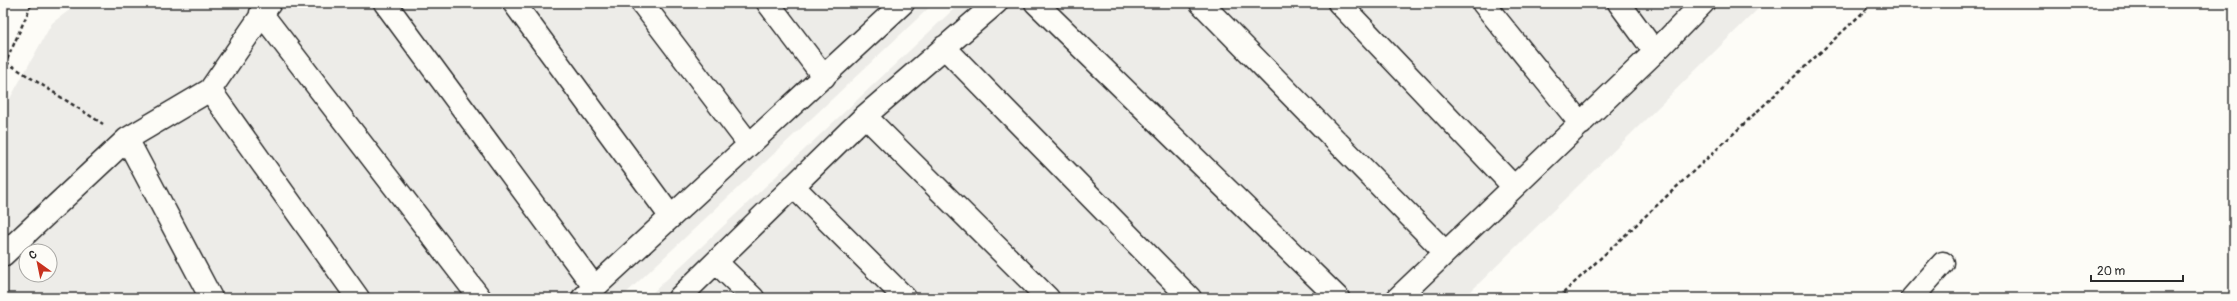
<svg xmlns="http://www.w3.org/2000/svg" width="2237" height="301" viewBox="0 0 2237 301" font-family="Pangolin,sans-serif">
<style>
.built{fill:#edece8;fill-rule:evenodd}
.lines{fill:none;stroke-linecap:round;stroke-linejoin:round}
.minor-casing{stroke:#2b2b2b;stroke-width:25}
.path{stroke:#2b2b2b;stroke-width:2.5;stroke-dasharray:4 3;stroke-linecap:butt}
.minor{stroke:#fdfcf7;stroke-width:22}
</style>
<rect width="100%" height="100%" fill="#fdfcf7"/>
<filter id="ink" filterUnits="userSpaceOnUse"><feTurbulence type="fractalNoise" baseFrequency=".025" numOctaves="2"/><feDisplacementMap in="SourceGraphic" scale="8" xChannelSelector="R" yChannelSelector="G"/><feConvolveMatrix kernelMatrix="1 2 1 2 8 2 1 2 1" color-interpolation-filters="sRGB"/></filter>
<g filter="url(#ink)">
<path class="built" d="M 79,3 L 934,3 L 621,298 L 3,298 L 3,111 L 52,23 ZM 26,251 L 50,251 L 50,275 L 26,275 Z
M 960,3 L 1764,3 L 1464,298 L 647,298 Z"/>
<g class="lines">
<defs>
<path id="minor" d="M 385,3 L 595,288
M 514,3 L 671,217
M 642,3 L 749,144
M 768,3 L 824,77
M 1036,3 L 1338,298
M 1201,3 L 1445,252
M 1339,3 L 1513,186
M 1483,3 L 1581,124
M 1619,3 L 1655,52
M 261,13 L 480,298
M 944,47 L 1190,298
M 210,90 L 358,298
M 865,116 L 1048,298
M 127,139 L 211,298
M 793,186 L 905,298
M 3,255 L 127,139 L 210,90 L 270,3
M 716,262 L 753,298
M 583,298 L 903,3
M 679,298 L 865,116 L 996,3
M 1398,298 L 1655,52 L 1703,3
M 1912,298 L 1943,263"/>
</defs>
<use href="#minor" class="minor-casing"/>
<path class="path" d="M 6,62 L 103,124
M 3,65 L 6,62 L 32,3
M 1558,298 L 1873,3"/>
<use href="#minor" class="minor"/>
</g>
</g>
<rect width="2237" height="301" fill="none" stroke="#fdfcf7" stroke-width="16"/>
<rect x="8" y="8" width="2221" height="285" fill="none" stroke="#2b2b2b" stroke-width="1.5" filter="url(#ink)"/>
<g transform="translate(38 263) rotate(327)"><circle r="19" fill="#fdfcf7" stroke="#a9a8a5"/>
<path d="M0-3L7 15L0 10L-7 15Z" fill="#c8321e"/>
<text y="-6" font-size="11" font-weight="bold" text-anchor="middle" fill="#2b2b2b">С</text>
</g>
<path d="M2091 275v6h92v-6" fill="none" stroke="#2b2b2b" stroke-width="2"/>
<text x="2097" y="275" font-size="12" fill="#2b2b2b" stroke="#fdfcf7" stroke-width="3" paint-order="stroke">20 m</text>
</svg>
